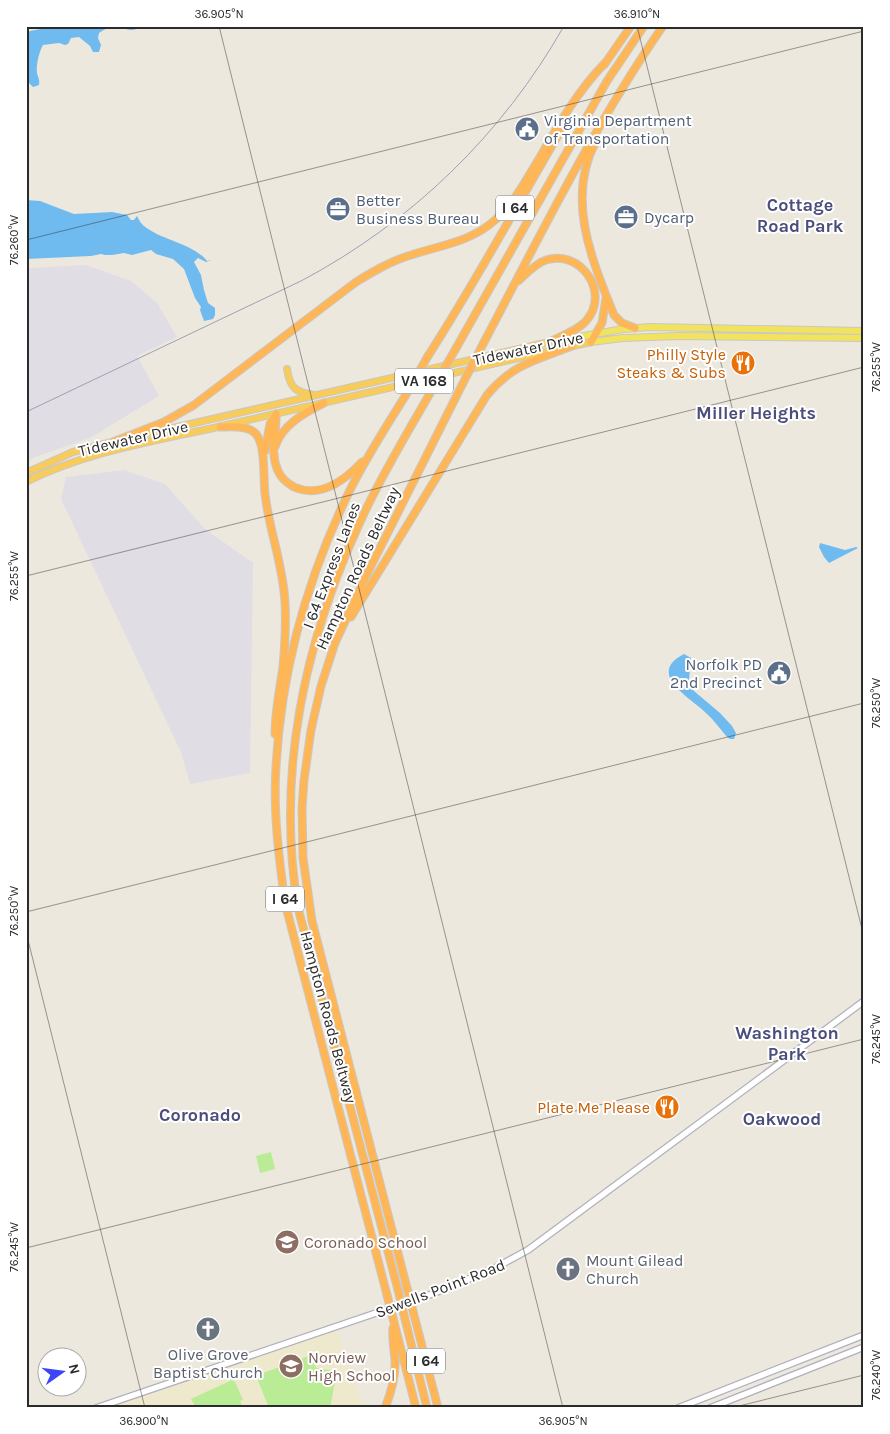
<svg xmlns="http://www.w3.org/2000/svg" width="890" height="1434" viewBox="0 0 890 1434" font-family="Karla,sans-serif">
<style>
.industrial{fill:#e1dde5}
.education{fill:#eee8cc}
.pitch{fill:#baeb95}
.water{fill:#6fbbef}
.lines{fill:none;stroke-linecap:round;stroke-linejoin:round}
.secondary-casing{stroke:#b1b1be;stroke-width:8}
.primary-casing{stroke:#c8c8c8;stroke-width:8}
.trunk-casing{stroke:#c8c8c8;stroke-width:8}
.motorway-casing{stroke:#c8c8c8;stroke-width:9}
.secondary{stroke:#fff;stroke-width:5.5}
.primary{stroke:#f1e35d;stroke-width:6}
.trunk{stroke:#f8cc5a;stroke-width:6}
.motorway{stroke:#ffb656;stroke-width:7}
.rail{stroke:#9f9fb5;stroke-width:1}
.motorway-bridge-casing{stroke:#c8c8c8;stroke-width:9;stroke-linecap:butt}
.motorway-bridge{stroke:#ffb656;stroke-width:7}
.ticks{fill:none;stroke:#2b2b2b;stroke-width:1;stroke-opacity:0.45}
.labels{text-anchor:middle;stroke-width:4;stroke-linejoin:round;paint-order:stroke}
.shield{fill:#fff;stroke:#6b6b6b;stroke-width:1}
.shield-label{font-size:15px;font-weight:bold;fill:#2b2b2b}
.service-label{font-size:16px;fill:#4e5e75;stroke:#fff;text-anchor:start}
.street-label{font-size:16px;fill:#2b2b2b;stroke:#fff}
.food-label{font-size:16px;fill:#c56008;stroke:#fff;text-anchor:end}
.education-label{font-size:16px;fill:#785e54;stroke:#fff;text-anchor:start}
.worship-label{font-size:16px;fill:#5b616d;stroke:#fff;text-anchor:start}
.neighbourhood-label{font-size:18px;font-weight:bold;fill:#4b4d7c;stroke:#fff}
.neatline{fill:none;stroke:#2b2b2b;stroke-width:2}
.ticks-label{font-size:12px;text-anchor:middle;fill:#2b2b2b}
</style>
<rect width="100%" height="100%" fill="#ede8dd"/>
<path class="industrial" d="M 86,265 L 131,281 L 157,303 L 177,337 L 137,356 L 159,396 L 90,438 L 35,457 L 26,462 L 26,271 L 30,268 Z
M 124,470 L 165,484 L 205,529 L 253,563 L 250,773 L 190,784 L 181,752 L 61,499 L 66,477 Z"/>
<path class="education" d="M 337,1330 L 362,1402 L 362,1408 L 108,1408 Z"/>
<path class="pitch" d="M 271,1152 L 275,1169 L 260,1173 L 256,1156 Z
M 311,1355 L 316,1368 L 337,1371 L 330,1408 L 269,1408 L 257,1378 L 258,1375 Z
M 232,1380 L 235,1382 L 243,1400 L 240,1401 L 243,1408 L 191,1408 L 195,1406 L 191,1399 Z"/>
<path class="water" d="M 57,26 L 141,26 C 130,35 125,26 114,26 C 109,27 103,30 99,33 L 98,38 L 101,45 L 99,52 L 93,52 L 90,46 L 79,37 L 71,38 L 68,44 L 65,45 L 59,43 L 43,45 C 39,52 36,65 37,73 C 38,78 40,79 39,85 L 33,87 L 26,80 L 26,34 L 30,31 Z
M 26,200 L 40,201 L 74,214 L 112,212 L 127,215 L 131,220 L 134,220 L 137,216 C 139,219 140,223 144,226 C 161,240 194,244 207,261 L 212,260 L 206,262 L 198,258 L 194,262 L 201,275 L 204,290 L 208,303 L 215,308 L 215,315 L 213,319 L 204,321 L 200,310 L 201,307 L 195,298 L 184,269 L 173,259 L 156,254 L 151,250 L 132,255 L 124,253 L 112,255 L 105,255 L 101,254 L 91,256 L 26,259 Z
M 820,543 L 845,550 L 856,547 L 858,548 L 829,563 L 824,557 L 819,547 Z
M 684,654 L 691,658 L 689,680 L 694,691 L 720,713 L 732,726 L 736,733 L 734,739 L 730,739 L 727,737 C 720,729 714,720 706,713 C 691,698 645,674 684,654 Z"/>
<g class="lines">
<defs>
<path id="secondary" d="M 96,1408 L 432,1294 L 493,1269 L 528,1250 L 864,1001
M 678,1408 L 864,1335
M 710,1408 L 864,1347"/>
<path id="primary" d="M 556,341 L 623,329 L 650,327 L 864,331
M 591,342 L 623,338 L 678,336 L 864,338"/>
<path id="trunk" d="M 568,347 L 591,342
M 287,369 C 290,388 295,392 314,395
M 129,438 L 549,342
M 26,473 L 73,452 L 116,441
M 26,482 C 87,451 156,441 222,426 C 332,401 443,376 553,350"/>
<path id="motorway" d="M 604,65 L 631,26
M 595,143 C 566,200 592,260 614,315 L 622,323 L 635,328
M 518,281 C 526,274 536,263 546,260 C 581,249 611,293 586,321 C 577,331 561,336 549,342
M 591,342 L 602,323 L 606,298
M 482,346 C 539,238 593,127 663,26
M 455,350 L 607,81 L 644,26
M 428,356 C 475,283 516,207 560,132
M 276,414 C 277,434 269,450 278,471 C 281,478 287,483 294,487 C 321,499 345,480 362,462
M 220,427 C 231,427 248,425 256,434 C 266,446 263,478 265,494 C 269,530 283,564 285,602 C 286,623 285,645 283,666 C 280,689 275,711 275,734
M 113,442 L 164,422 L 194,405 L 356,282 C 374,271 391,261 411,255 C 438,246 465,243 489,225 C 512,208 524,183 539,159 C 558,125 579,89 606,62
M 275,447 C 282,425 304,413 324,403
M 265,451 L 270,424 L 276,414
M 351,617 L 487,395 C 513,364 536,360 572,346
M 407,1288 L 312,921 L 303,858 L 302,808 L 304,780 L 311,730 L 321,686 L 335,643 L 367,574 L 462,385
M 398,1290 L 298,908 C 276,775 304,643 360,522 C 380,478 405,437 429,395
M 387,1295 L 285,903 C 279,858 273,812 276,767 C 281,671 308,576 350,490 C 366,458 385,428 404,398
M 414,1315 L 438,1408
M 405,1319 L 427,1408
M 394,1322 L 416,1408
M 385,1408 C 391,1393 396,1376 395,1360 C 394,1349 392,1339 393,1328"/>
</defs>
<use href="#secondary" class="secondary-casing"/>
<use href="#primary" class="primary-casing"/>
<use href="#trunk" class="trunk-casing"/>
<use href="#motorway" class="motorway-casing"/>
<use href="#secondary" class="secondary"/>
<use href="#primary" class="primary"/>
<use href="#trunk" class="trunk"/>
<use href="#motorway" class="motorway"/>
<path class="rail" d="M 26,412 L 301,281 C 412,222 502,135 564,26"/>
<defs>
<path id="motorway-bridge" d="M 462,385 L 482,346
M 429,395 L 455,350
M 404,398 L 428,356
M 407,1288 L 414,1315
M 398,1290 L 405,1319
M 387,1295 L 394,1322"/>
</defs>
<use href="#motorway-bridge" class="motorway-bridge-casing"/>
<use href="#motorway-bridge" class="motorway-bridge"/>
</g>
<path class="ticks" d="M 219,26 L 563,1408M 637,26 L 864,937M 26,240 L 864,31M 26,576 L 864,367M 26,912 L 864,703M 26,932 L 145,1408M 26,1248 L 864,1039M 731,1408 L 864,1375"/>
<defs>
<symbol id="civic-disc" viewBox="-11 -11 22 22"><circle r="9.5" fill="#5c6f8a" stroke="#fff"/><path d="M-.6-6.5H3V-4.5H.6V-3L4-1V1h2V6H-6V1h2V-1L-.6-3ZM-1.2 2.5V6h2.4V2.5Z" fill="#fff"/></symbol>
<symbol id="office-disc" viewBox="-11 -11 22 22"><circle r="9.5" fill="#5c6f8a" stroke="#fff"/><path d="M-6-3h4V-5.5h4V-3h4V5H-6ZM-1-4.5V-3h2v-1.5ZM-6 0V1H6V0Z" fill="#fff"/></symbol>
<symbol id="restaurant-disc" viewBox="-11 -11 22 22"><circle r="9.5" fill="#e8710a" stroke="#fff"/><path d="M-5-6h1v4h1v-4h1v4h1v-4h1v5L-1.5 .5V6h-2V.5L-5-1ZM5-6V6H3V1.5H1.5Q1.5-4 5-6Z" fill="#fff"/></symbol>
<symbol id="school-disc" viewBox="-11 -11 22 22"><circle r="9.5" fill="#8d6e63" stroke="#fff"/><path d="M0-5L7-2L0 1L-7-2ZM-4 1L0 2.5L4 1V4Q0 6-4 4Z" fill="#fff"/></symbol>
<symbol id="church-disc" viewBox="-11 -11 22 22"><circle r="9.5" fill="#6b7280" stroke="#fff"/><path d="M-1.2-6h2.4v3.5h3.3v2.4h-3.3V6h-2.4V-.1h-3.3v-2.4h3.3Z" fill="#fff"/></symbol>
</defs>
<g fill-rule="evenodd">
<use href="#civic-disc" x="513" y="115" width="28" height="28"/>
<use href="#office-disc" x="324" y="195" width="28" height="28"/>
<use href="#office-disc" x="612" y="203" width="28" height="28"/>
<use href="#restaurant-disc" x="729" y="349" width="28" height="28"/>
<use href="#civic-disc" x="765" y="659" width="28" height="28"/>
<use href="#restaurant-disc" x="653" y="1093" width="28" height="28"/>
<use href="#school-disc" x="273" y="1228" width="28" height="28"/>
<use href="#church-disc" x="554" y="1255" width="28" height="28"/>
<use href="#church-disc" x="194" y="1315" width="28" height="28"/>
<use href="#school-disc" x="277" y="1352" width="28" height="28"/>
</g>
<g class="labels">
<g class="shield">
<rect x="496" y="195.5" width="38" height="25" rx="4"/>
<rect x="395" y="368.5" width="58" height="25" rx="4"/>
<rect x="266" y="886.5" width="38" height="25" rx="4"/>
<rect x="407" y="1348.5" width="38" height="25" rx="4"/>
</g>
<g class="shield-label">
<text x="515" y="213">I 64</text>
<text x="424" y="386">VA 168</text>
<text x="285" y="904">I 64</text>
<text x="426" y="1366">I 64</text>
</g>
<g class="service-label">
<text x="544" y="126">Virginia Department<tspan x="544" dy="18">of Transportation</tspan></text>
<text x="356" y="206">Better<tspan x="356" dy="18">Business Bureau</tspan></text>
<text x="644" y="223">Dycarp</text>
<text x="762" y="670" text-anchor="end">Norfolk PD<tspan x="762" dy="18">2nd Precinct</tspan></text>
</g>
<g class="street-label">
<text transform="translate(528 348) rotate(-12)" y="6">Tidewater Drive</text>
<text transform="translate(133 438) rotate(-13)" y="6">Tidewater Drive</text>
<text transform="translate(331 565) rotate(-69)" y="6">I 64 Express Lanes</text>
<text transform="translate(357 568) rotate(-65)" y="6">Hampton Roads Beltway</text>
<text transform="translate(329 1017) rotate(75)" y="6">Hampton Roads Beltway</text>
<text transform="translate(440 1288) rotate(-21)" y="6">Sewells Point Road</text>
</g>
<g class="food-label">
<text x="726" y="360">Philly Style<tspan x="726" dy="18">Steaks &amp; Subs</tspan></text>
<text x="650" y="1113">Plate Me Please</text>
</g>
<g class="education-label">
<text x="304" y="1248">Coronado School</text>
<text x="308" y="1363">Norview<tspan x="308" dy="18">High School</tspan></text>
</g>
<g class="worship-label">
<text x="586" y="1266">Mount Gilead<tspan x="586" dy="18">Church</tspan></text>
<text x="208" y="1360" text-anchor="middle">Olive Grove<tspan x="208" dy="18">Baptist Church</tspan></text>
</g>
<g class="neighbourhood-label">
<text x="800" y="211">Cottage<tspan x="800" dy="21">Road Park</tspan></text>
<text x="756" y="419">Miller Heights</text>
<text x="787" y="1039">Washington<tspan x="787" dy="21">Park</tspan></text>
<text x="200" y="1121">Coronado</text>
<text x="782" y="1125">Oakwood</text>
</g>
</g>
<rect width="890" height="1434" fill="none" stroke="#ffffff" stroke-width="55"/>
<g transform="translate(62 1372) rotate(76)"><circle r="24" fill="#ffffff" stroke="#aaaaaa"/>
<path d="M0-4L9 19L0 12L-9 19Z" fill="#3c45fa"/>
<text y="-8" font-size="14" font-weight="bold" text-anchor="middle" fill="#2b2b2b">N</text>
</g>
<rect x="28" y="28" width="834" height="1378" class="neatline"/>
<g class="ticks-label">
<text x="219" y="18">36.905°N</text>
<text x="637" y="18">36.910°N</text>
<text transform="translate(14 240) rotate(-90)" y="4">76.260°W</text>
<text transform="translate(876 367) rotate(-90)" y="4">76.255°W</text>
<text transform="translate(14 576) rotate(-90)" y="4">76.255°W</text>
<text transform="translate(876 703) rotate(-90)" y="4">76.250°W</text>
<text transform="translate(14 911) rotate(-90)" y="4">76.250°W</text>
<text transform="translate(876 1039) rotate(-90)" y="4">76.245°W</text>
<text transform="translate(14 1247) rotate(-90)" y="4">76.245°W</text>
<text transform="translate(876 1375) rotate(-90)" y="4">76.240°W</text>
<text x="144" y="1425">36.900°N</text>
<text x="563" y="1425">36.905°N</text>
</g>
</svg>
